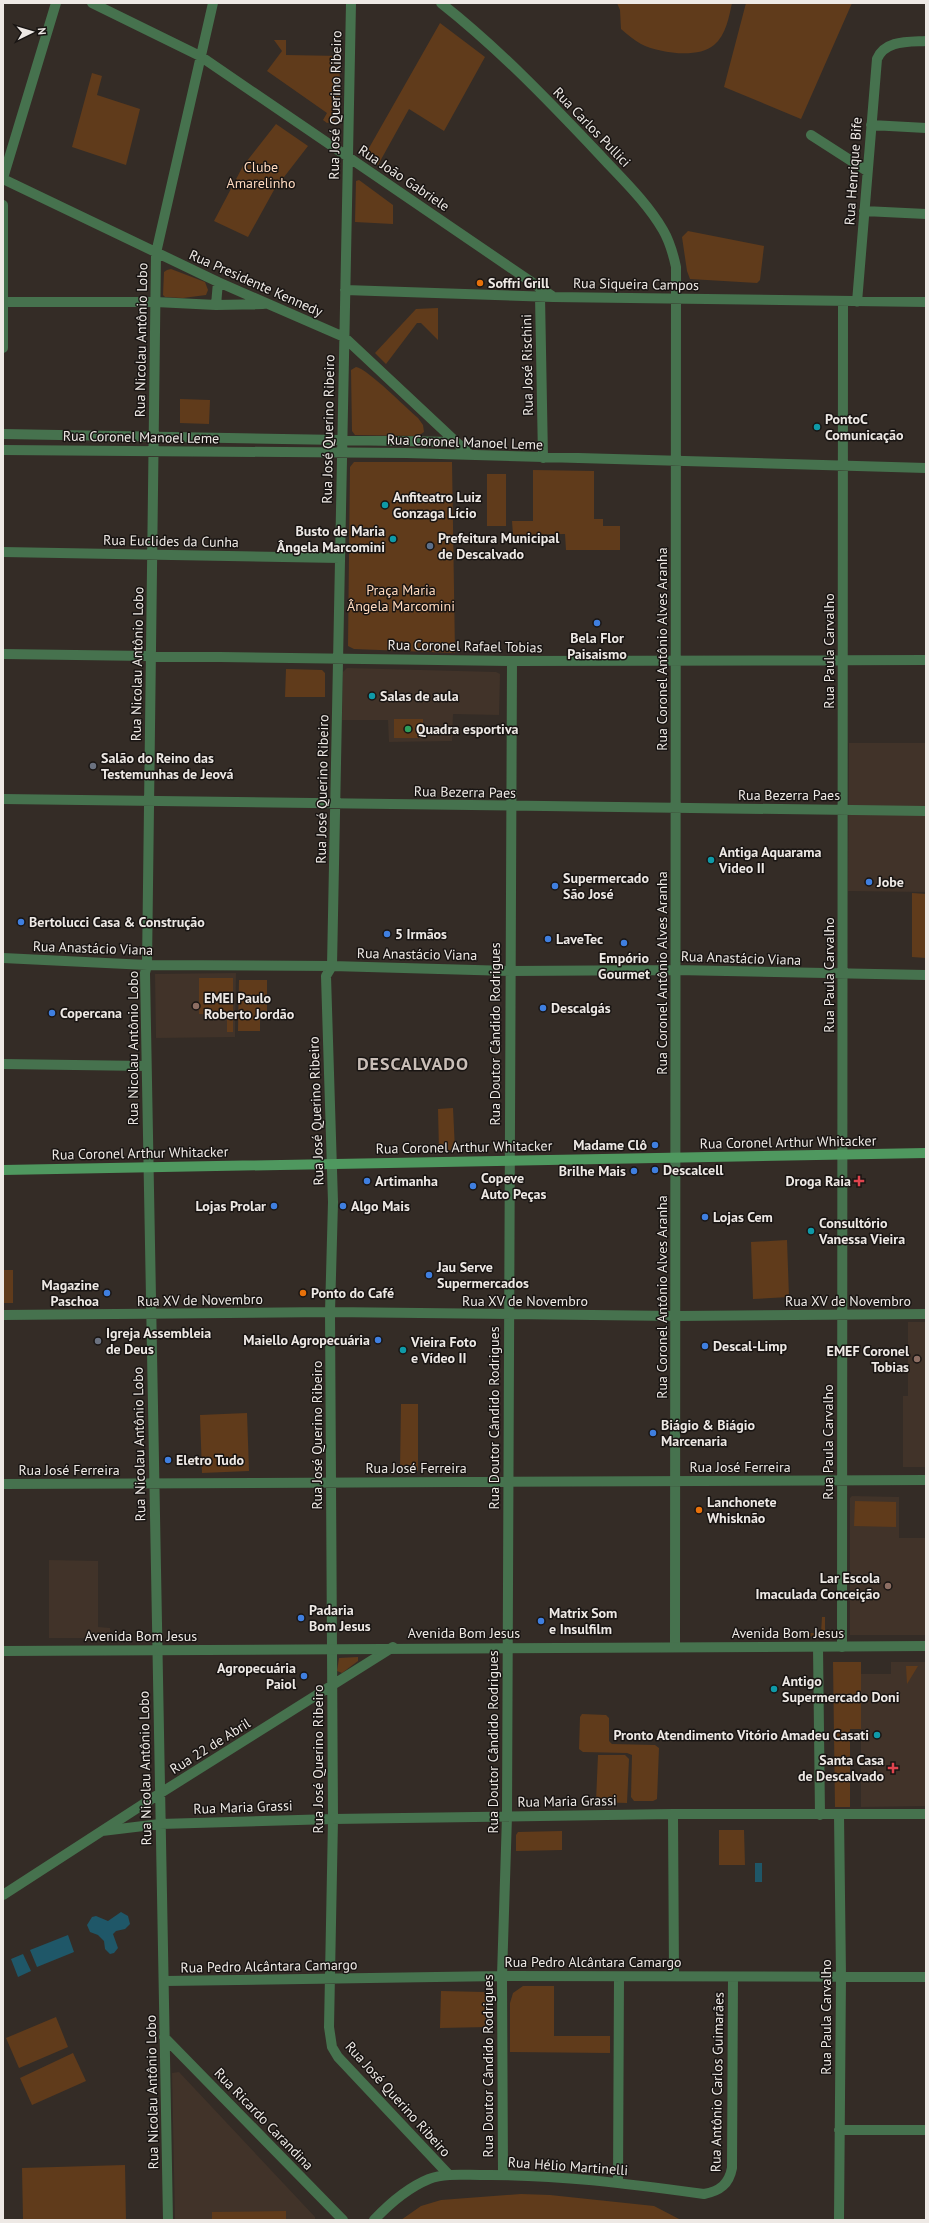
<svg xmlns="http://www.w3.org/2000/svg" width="929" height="2223" viewBox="0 0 929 2223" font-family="'PT Sans',sans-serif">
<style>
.built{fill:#413329}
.green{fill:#603b1b}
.water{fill:#1f5768}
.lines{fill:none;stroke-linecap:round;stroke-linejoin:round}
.minor{stroke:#46724e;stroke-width:10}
.tertiary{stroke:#46724e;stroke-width:10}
.secondary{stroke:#4f985f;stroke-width:10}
.food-dot{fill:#e8710a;stroke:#191513;stroke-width:1.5}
.culture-dot{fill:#0f9aa8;stroke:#191513;stroke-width:1.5}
.service-dot{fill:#5c6f8a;stroke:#191513;stroke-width:1.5}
.shop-dot{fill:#3f7fe0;stroke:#191513;stroke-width:1.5}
.leisure-dot{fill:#2e9e5b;stroke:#191513;stroke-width:1.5}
.worship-dot{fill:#6b7280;stroke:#191513;stroke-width:1.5}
.education-dot{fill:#8d6e63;stroke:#191513;stroke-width:1.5}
.health-dot{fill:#e0444e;stroke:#191513;stroke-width:1.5}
.labels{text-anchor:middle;stroke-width:3;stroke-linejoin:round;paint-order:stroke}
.street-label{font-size:14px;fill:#eee9e5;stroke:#191513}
.park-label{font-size:14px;fill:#ffdabf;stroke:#191513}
.poi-label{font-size:14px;font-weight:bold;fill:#eee9e5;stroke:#191513;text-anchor:start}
.district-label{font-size:18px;font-weight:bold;letter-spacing:1px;fill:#c9beb7;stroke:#191513}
</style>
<rect width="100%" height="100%" fill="#342c26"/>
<path class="built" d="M 347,668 L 496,672 L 500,674 L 499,715 L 453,714 L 452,741 L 389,742 L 388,720 L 342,720 L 343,672 Z
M 849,743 L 926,743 L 926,892 L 848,891 Z
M 236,973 L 235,1037 L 156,1038 L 155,974 Z
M 908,1322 L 926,1322 L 926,1467 L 903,1467 L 903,1396 L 908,1396 Z
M 852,1496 L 899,1497 L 899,1538 L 926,1538 L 926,1635 L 850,1635 L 850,1498 Z
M 49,1560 L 98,1561 L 98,1627 L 110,1628 L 110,1638 L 49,1638 Z
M 891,1662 L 926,1662 L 926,1806 L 861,1807 L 861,1674 L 891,1674 Z
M 179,2072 L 315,2217 L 315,2220 L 175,2220 L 172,2073 Z"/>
<path class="green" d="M 617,3 L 732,3 C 729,17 726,35 714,45 C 698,59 659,53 641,44 C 634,40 627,34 621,29 L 620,10 Z
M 746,3 L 852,3 L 801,119 L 724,87 Z
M 440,23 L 485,57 L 444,131 L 409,109 L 378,165 L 365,155 Z
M 274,40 L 286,40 L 286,55 L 340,56 L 339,112 L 334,121 L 327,123 L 323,120 L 327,113 L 267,71 L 282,51 Z
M 92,73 L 102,76 L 97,95 L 140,109 L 126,165 L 72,147 Z
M 276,124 L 308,146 L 274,190 L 248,237 L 214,221 L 243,166 Z
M 359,180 L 393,205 L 393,224 L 355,222 L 356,181 Z
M 688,231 L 764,246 L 760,280 L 757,283 L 690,279 L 687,271 L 682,237 Z
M 171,269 L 205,282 L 208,290 L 206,295 L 183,298 L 165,297 L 163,295 L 164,272 L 167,270 Z
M 438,308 L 438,340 L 421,323 L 417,323 L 386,364 L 375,353 L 416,309 Z
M 356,367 C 368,369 406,408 418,418 L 423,425 L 424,432 L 418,436 L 355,435 L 352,431 L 351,370 Z
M 180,399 L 210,400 L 209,424 L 180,423 Z
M 354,462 L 452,462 L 455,653 L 354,649 L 348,646 L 350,467 Z
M 533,470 L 594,471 L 594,519 L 603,519 L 603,526 L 620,526 L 620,550 L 566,550 L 565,534 L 513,535 L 512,521 L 533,521 Z
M 487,474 L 506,474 L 506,526 L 487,526 Z
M 286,669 L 322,670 L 325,673 L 325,697 L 285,697 Z
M 394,719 L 423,719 L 423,738 L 394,738 Z
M 912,893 L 926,894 L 926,958 L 912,957 Z
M 199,978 L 233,978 L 233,1032 L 227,1032 L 227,1015 L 199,1014 Z
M 239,980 L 267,980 L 267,1012 L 260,1013 L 260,1031 L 238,1031 Z
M 453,1108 L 455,1150 L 439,1151 L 438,1109 Z
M 787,1240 L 789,1297 L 753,1299 L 751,1242 Z
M 3,1270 L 13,1270 L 13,1303 L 3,1303 Z
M 401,1404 L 418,1404 L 418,1471 L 400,1471 Z
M 247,1413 L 249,1471 L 202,1473 L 200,1415 Z
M 855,1501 L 896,1502 L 896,1527 L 854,1526 Z
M 822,1617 L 825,1617 L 825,1636 L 788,1637 L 788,1633 L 821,1633 Z
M 358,1657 L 358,1661 L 342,1673 L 337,1671 L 339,1658 Z
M 833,1662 L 861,1662 L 861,1729 L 850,1729 L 850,1807 L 835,1807 Z
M 906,1666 L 918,1666 L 907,1684 Z
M 582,1714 L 606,1715 L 609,1718 L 609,1741 L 612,1744 L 655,1745 L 659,1748 L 657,1799 L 653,1801 L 634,1801 L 631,1797 L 632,1755 L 627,1753 L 583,1752 L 579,1749 L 580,1717 Z
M 598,1755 L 625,1755 L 629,1759 L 627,1803 L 596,1802 Z
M 719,1830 L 744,1830 L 745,1865 L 719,1865 Z
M 562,1831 L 562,1850 L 516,1851 L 516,1835 L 518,1832 Z
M 523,1986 L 554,1986 L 554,2036 L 610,2036 L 610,2053 L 510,2052 L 510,2003 L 513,1993 Z
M 441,1991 L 484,1992 L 487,1997 L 488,2027 L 440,2028 Z
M 56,2017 L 68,2047 L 19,2068 L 6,2038 Z
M 73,2053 L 86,2081 L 32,2105 L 20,2078 Z
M 125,2165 L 126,2220 L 23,2220 L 22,2168 Z
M 521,2194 L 550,2195 L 654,2206 L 681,2220 L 401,2220 L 421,2206 L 441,2200 Z
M 286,2211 L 286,2220 L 212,2220 L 212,2212 Z"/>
<path class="water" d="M 755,1863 L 762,1863 L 762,1882 L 755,1882 Z
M 121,1912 L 128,1916 L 130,1924 L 125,1929 L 116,1931 L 113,1934 L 118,1948 L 114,1953 L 110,1954 L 105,1949 L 104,1941 L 98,1935 L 90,1932 L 87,1925 L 92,1917 L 96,1916 L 108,1921 Z
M 68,1935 L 74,1952 L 37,1967 L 30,1950 Z
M 23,1954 L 31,1971 L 18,1977 L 11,1959 Z"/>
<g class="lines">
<path class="minor" d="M 92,3 L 200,56 L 552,296
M 351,3 L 332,966 L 326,976 L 333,1202 L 330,1312 L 333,1819 L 329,2027 L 332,2047 L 338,2057 L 449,2175
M 441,3 C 498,48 549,101 599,154 C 621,178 646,201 663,230 C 670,242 673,253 676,267 L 675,1647
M 871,125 L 926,128
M 811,135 L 867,171
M 3,178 L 56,3
M 3,179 L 218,282 L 344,337 L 470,455
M 3,205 L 3,348
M 864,211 L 926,214
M 345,290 L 553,297 L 926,302
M 540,296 L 543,458
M 3,302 L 156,302 L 216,305 L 263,304
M 857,302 L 877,59 C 885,40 908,42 926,41
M 216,305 L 218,282
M 3,434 L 455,442
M 3,450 L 406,453 L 926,468
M 3,552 L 340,558
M 3,654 L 512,661 L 926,660
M 3,799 L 926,811
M 3,958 L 147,965 L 332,966 L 510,971 L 676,970 L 926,975
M 3,1064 L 146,1066
M 3,1315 L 330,1312 L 676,1316 L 926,1314
M 3,1484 L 926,1480
M 818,1647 L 820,1815
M 842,1647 L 843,302
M 673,1814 L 674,1975
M 839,1815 L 841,1976 L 839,2220
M 102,1831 L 160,1824 L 333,1819 L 673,1814 L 926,1814
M 3,1895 L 159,1794 L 393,1647
M 165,1981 L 502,1976 L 926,1977
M 164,2037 L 343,2220
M 839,2130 L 926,2130
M 503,2175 L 502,1976 L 507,1816 L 512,661
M 618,2183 L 619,1977
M 168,2220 L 145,973 L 147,965 L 156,253 L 213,3
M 374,2220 C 390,2203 407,2188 429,2179 C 445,2173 464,2175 480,2175 C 555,2174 630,2184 704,2194 C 720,2191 729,2184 732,2168 L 733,1977"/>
<path class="tertiary" d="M 3,1651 L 926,1646"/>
<path class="secondary" d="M 3,1170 L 926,1153"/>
</g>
<g class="food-dot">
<circle cx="480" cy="283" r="4"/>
<circle cx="303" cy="1293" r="4"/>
<circle cx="699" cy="1510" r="4"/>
</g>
<g class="culture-dot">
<circle cx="817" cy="427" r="4"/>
<circle cx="385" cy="505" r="4"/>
<circle cx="393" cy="539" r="4"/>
<circle cx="372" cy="696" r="4"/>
<circle cx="711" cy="860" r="4"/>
<circle cx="811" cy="1231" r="4"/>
<circle cx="403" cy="1350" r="4"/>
<circle cx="774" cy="1689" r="4"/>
<circle cx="877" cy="1735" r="4"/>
</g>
<circle class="service-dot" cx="430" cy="546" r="4"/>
<g class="shop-dot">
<circle cx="597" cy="623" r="4"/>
<circle cx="869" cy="882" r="4"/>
<circle cx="555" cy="886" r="4"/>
<circle cx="21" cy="922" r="4"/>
<circle cx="387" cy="934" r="4"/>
<circle cx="548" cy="939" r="4"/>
<circle cx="624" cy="943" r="4"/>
<circle cx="543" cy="1008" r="4"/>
<circle cx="52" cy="1013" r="4"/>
<circle cx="655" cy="1145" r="4"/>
<circle cx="655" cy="1170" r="4"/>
<circle cx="634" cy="1171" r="4"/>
<circle cx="367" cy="1181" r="4"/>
<circle cx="473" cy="1186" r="4"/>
<circle cx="274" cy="1206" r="4"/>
<circle cx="343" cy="1206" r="4"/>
<circle cx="705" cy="1217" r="4"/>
<circle cx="429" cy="1275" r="4"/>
<circle cx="107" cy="1293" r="4"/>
<circle cx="378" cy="1340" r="4"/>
<circle cx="705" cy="1346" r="4"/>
<circle cx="653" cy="1433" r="4"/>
<circle cx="168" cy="1460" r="4"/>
<circle cx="301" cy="1618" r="4"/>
<circle cx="541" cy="1621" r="4"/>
<circle cx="304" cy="1676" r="4"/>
</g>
<circle class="leisure-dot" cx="408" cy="729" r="4"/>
<g class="worship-dot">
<circle cx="93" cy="766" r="4"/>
<circle cx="98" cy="1341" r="4"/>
</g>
<g class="education-dot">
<circle cx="196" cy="1006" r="4"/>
<circle cx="917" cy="1359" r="4"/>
<circle cx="888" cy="1586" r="4"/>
</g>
<g class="health-dot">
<path d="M857 1175h4v4h4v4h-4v4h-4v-4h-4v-4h4z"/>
<path d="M891 1762h4v4h4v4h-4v4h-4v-4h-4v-4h4z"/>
</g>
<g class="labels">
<g class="street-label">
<text transform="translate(335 105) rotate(-89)" y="5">Rua José Querino Ribeiro</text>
<text transform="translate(592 127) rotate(46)" y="5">Rua Carlos Pullici</text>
<text transform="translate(853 171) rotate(-86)" y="5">Rua Henrique Bife</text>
<text transform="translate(404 178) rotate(34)" y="5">Rua João Gabriele</text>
<text transform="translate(256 283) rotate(24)" y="5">Rua Presidente Kennedy</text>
<text transform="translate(636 284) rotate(1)" y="5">Rua Siqueira Campos</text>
<text transform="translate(141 340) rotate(-89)" y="5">Rua Nicolau Antônio Lobo</text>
<text transform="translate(527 365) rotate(-91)" y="5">Rua José Rischini</text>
<text transform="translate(328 429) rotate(-89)" y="5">Rua José Querino Ribeiro</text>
<text transform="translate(141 437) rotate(1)" y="5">Rua Coronel Manoel Leme</text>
<text transform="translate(465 442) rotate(2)" y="5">Rua Coronel Manoel Leme</text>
<text transform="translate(171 541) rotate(1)" y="5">Rua Euclides da Cunha</text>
<text transform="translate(465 646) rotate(1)" y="5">Rua Coronel Rafael Tobias</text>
<text transform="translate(662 649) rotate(-90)" y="5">Rua Coronel Antônio Alves Aranha</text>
<text transform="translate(829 651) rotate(-90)" y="5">Rua Paula Carvalho</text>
<text transform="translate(137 664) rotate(-89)" y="5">Rua Nicolau Antônio Lobo</text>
<text transform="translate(322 789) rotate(-89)" y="5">Rua José Querino Ribeiro</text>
<text transform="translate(465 792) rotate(1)" y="5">Rua Bezerra Paes</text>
<text x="789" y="800">Rua Bezerra Paes</text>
<text transform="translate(93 948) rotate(2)" y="5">Rua Anastácio Viana</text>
<text transform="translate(417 954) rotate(1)" y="5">Rua Anastácio Viana</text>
<text transform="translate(741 958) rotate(2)" y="5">Rua Anastácio Viana</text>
<text transform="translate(662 973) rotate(-90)" y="5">Rua Coronel Antônio Alves Aranha</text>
<text transform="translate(829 975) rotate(-90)" y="5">Rua Paula Carvalho</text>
<text transform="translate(495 1034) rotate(-90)" y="5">Rua Doutor Cândido Rodrigues</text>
<text transform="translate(133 1048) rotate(-90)" y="5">Rua Nicolau Antônio Lobo</text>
<text transform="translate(316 1111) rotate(-92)" y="5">Rua José Querino Ribeiro</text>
<text transform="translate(788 1142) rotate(-1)" y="5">Rua Coronel Arthur Whitacker</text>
<text transform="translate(464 1147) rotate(-1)" y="5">Rua Coronel Arthur Whitacker</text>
<text transform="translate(140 1153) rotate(-1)" y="5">Rua Coronel Arthur Whitacker</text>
<text transform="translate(662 1297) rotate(-90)" y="5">Rua Coronel Antônio Alves Aranha</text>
<text transform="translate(200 1300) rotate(-1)" y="5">Rua XV de Novembro</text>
<text x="525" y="1306">Rua XV de Novembro</text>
<text x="848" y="1306">Rua XV de Novembro</text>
<text transform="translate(494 1418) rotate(-90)" y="5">Rua Doutor Cândido Rodrigues</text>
<text transform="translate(317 1435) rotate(-90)" y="5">Rua José Querino Ribeiro</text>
<text transform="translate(828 1442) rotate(-90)" y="5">Rua Paula Carvalho</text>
<text transform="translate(139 1444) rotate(-91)" y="5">Rua Nicolau Antônio Lobo</text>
<text x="740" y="1472">Rua José Ferreira</text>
<text x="416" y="1473">Rua José Ferreira</text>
<text x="69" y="1475">Rua José Ferreira</text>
<text x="464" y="1638">Avenida Bom Jesus</text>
<text x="788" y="1638">Avenida Bom Jesus</text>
<text x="141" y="1641">Avenida Bom Jesus</text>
<text transform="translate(493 1742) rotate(-90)" y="5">Rua Doutor Cândido Rodrigues</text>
<text transform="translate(210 1746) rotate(-32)" y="5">Rua 22 de Abril</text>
<text transform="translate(318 1759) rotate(-90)" y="5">Rua José Querino Ribeiro</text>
<text transform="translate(145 1768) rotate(-91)" y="5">Rua Nicolau Antônio Lobo</text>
<text transform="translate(567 1801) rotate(-1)" y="5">Rua Maria Grassi</text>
<text transform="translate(243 1807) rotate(-2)" y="5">Rua Maria Grassi</text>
<text x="593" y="1967">Rua Pedro Alcântara Camargo</text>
<text transform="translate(269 1966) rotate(-1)" y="5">Rua Pedro Alcântara Camargo</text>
<text transform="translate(826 2017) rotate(-90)" y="5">Rua Paula Carvalho</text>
<text transform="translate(488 2066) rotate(-90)" y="5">Rua Doutor Cândido Rodrigues</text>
<text transform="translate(717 2082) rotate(-89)" y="5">Rua Antônio Carlos Guimarães</text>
<text transform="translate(152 2092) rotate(-91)" y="5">Rua Nicolau Antônio Lobo</text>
<text transform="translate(398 2099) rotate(48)" y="5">Rua José Querino Ribeiro</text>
<text transform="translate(264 2119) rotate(46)" y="5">Rua Ricardo Carandina</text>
<text transform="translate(568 2166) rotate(4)" y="5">Rua Hélio Martinelli</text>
</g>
<g class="park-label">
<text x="261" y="172">Clube<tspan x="261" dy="16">Amarelinho</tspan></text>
<text x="401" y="595">Praça Maria<tspan x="401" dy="16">Ângela Marcomini</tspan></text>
</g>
<g class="poi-label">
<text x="488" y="288">Soffri Grill</text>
<text x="825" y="424">PontoC<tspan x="825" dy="16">Comunicação</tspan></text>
<text x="393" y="502">Anfiteatro Luiz<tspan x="393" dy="16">Gonzaga Lício</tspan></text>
<text x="385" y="536" text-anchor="end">Busto de Maria<tspan x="385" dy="16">Ângela Marcomini</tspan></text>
<text x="438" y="543">Prefeitura Municipal<tspan x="438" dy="16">de Descalvado</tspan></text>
<text x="597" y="643" text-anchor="middle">Bela Flor<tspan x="597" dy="16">Paisaismo</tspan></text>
<text x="380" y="701">Salas de aula</text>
<text x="416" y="734">Quadra esportiva</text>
<text x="101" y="763">Salão do Reino das<tspan x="101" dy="16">Testemunhas de Jeová</tspan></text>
<text x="719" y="857">Antiga Aquarama<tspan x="719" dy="16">Video II</tspan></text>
<text x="563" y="883">Supermercado<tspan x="563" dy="16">São José</tspan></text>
<text x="877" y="887">Jobe</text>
<text x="29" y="927">Bertolucci Casa &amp; Construção</text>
<text x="395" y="939">5 Irmãos</text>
<text x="556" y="944">LaveTec</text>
<text x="624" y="963" text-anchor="middle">Empório<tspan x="624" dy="16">Gourmet</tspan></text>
<text x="204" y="1003">EMEI Paulo<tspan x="204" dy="16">Roberto Jordão</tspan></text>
<text x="551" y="1013">Descalgás</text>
<text x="60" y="1018">Copercana</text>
<text x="647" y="1150" text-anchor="end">Madame Clô</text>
<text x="663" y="1175">Descalcell</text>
<text x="626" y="1176" text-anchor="end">Brilhe Mais</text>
<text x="481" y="1183">Copeve<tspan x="481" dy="16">Auto Peças</tspan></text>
<text x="375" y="1186">Artimanha</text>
<text x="851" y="1186" text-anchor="end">Droga Raia</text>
<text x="266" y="1211" text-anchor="end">Lojas Prolar</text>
<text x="351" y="1211">Algo Mais</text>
<text x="713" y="1222">Lojas Cem</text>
<text x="819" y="1228">Consultório<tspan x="819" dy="16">Vanessa Vieira</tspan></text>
<text x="437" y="1272">Jau Serve<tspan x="437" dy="16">Supermercados</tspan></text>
<text x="99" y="1290" text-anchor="end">Magazine<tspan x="99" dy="16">Paschoa</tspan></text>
<text x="311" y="1298">Ponto do Café</text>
<text x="106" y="1338">Igreja Assembleia<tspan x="106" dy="16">de Deus</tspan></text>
<text x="370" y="1345" text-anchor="end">Maiello Agropecuária</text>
<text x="411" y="1347">Vieira Foto<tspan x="411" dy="16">e Vídeo II</tspan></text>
<text x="713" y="1351">Descal-Limp</text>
<text x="909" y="1356" text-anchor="end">EMEF Coronel<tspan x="909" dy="16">Tobias</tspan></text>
<text x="661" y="1430">Biágio &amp; Biágio<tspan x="661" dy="16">Marcenaria</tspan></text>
<text x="176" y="1465">Eletro Tudo</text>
<text x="707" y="1507">Lanchonete<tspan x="707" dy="16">Whisknão</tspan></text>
<text x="880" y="1583" text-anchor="end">Lar Escola<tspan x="880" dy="16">Imaculada Conceição</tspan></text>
<text x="309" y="1615">Padaria<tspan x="309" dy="16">Bom Jesus</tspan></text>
<text x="549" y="1618">Matrix Som<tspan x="549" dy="16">e Insulfilm</tspan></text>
<text x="296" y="1673" text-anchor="end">Agropecuária<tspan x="296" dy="16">Paiol</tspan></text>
<text x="782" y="1686">Antigo<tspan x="782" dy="16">Supermercado Doni</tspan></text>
<text x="869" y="1740" text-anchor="end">Pronto Atendimento Vitório Amadeu Casati</text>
<text x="884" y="1765" text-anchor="end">Santa Casa<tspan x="884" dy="16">de Descalvado</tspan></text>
</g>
<g class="district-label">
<text x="413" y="1070">DESCALVADO</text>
</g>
</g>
<rect width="929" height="2223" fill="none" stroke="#eee9e5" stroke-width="8"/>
<g transform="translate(32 32) rotate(85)" stroke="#191513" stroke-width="3" paint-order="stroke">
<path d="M0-3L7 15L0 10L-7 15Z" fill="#eee9e5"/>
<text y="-6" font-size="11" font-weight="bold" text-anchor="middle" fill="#eee9e5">N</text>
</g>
</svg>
